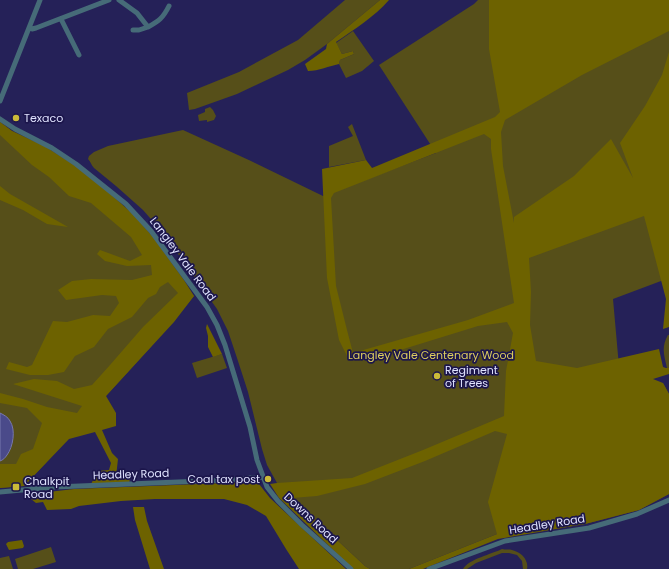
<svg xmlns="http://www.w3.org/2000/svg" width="669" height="569" viewBox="0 0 669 569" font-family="Poppins,sans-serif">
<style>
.green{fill:#564f19}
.forest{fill:#6d6200;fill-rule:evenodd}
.water{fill:#4a4a8a;stroke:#7778ad}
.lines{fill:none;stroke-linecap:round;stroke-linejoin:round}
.minor{stroke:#466b78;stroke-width:5}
.poi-dot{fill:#cbba39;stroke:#1c164c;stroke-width:1.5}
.labels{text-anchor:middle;stroke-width:3.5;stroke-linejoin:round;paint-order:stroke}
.poi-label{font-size:11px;fill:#dfe2fe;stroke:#1c164c;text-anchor:start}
.street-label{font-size:11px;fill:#dfe2fe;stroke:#1c164c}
.park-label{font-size:11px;fill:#ddce5e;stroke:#1c164c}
</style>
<rect width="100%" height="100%" fill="#252158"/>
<path class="green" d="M 345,0 L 380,0 L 327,44 L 305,60 L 288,70 L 237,94 L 195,109 L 189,110 L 187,93 L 239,72 L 298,40 Z
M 478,0 L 669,0 L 669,278 L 613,299 L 621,389 L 663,383 L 669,394 L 669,494 L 639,510 L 585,524 L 497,534 L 409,569 L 370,569 L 365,566 L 292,498 L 277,483 L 267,465 L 262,449 L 248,392 L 237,358 L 228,331 L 217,309 L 171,244 L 157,226 L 143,210 L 116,186 L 94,168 C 91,165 91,162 88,159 L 89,156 L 94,152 L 108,146 L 183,130 L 251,161 L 323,196 L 436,153 L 379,65 L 474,4 Z
M 353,31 L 374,61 L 362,71 L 346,78 L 339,64 L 340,60 L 354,54 L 353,51 L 342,54 L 336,43 Z
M 210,107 L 213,110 L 216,116 L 214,120 L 207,122 L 207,120 L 199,121 L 198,115 L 205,112 L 205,109 Z
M 0,122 L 12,131 L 46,147 L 194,296 C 166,331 136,363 106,396 C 79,427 52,457 24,486 L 0,488 Z
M 352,124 L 366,160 L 329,167 L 329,146 L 353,136 L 348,127 Z
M 668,335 L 669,335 L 669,368 L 667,368 C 664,355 661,347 668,335 Z
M 222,354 L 227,368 L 197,378 L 192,363 Z
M 51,547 L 56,562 L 33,569 L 18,569 L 15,559 Z
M 502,549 C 505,550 509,549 512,550 C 521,552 529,560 527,569 L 523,569 L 522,561 L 517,555 L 509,553 L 502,553 L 476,563 L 467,569 L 463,569 C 469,559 492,554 502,549 Z
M 9,556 L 13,569 L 0,569 L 0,558 Z"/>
<path class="forest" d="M 380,0 L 389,0 C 374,17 355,29 336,42 L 342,54 L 353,51 L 354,54 L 340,60 L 339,64 C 329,66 319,71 308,71 L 305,64 L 326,49 L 327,44 Z
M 489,0 L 669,0 L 669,31 L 582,75 L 505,120 L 501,132 L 503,166 L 514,223 L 514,217 L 574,176 L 611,139 L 633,178 L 620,143 L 645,106 L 662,75 L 669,52 L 669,327 L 663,329 L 666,299 L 644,216 L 529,258 L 531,292 L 530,325 L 536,361 L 577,368 L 659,349 L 663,367 L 666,368 L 669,368 L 669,374 L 653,379 L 663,383 L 669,394 L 669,494 L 639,510 L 585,524 L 498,539 L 423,569 L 409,569 L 497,534 L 488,502 L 507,434 L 495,431 L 425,461 L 365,484 L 317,496 L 292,498 L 365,566 L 370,569 L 353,569 L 279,498 L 270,484 L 277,483 L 352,478 L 423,450 L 504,416 L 506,371 L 513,333 L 507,322 L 478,326 L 368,360 L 357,361 L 348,358 L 339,340 L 327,278 L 322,169 L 366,160 L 372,168 L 495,117 L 500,112 L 489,49 ZM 484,134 L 491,139 L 491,149 L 514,303 L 468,320 L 353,353 L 347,330 L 336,286 L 331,198 L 334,193 Z
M 0,122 L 12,131 L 46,147 L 76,166 L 105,189 L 134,215 L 153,237 L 184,280 L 194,296 L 174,322 L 106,396 L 116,413 L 116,426 L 102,430 L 112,453 L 118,459 L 116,477 L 130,479 L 129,483 L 91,484 L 98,471 L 109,470 L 111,463 L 95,432 L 69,439 L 24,486 L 0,488 L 0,464 L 16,464 L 21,454 L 33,449 L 42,423 L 27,408 L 0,403 L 0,393 L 23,399 L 47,407 L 77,413 L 82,406 L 13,384 L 34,379 L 57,381 L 74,389 L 92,385 L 110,365 L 143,327 L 178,293 L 168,282 L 160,287 L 156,294 L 148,298 L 132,317 L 108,329 L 94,347 L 75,356 L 64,372 L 48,375 L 30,375 L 6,369 L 9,362 L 27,367 L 32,365 L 53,321 L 67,322 L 93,315 L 110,316 L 119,303 L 116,296 L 102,295 L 66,300 L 58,290 L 72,281 L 91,279 L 132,280 L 152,275 L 151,265 L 127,266 L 105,261 L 97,254 L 100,250 L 111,254 L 130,261 L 142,255 L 131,237 L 91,203 L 69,196 L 49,177 L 32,165 L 0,135 Z
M 0,186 L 10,194 L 68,227 L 47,224 L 23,210 L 0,200 Z
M 207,324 L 222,354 L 213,357 L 208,347 L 208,336 L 206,328 Z
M 251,482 L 259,484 L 270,498 L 346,569 L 299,569 L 286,549 L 266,516 L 247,505 L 224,499 L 155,499 L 121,501 L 79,506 L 71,509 L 47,510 L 43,502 L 36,503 L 31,499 L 31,494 L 74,489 Z
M 133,507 L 144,507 L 147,521 L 164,569 L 150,569 L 135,520 Z
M 22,540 L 24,546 L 23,548 L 9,550 L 6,544 L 8,542 Z"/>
<path class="water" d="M 0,413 C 4,415 8,417 10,421 C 16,430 13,447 7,455 C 5,458 3,460 0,461 Z"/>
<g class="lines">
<path class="minor" d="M 119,0 L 137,13 L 148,27 C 159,21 163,18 169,6
M 61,19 L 79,55
M 29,28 L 32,29 L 36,28 L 109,0
M 133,30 L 139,30 L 148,27
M 0,101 L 40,0
M 0,119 L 15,129 L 52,148 L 76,164 L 126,204 L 151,231 L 207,307 L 217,325 L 225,345 L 250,427 L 257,460 L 267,487 L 278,501 L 302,525 L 351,569
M 0,492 L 55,487 L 227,480 L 263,477
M 429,569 L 505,541 L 589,528 L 637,514 L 669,500"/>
</g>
<g class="poi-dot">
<circle cx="16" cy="118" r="4"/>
<circle cx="437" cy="376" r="4"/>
<circle cx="268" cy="479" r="4"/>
<rect x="12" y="483" width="8" height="8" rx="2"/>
</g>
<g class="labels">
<g class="poi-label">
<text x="24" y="122">Texaco</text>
<text x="445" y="374">Regiment<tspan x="445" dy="13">of Trees</tspan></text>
<text x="260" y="483" text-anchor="end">Coal tax post</text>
<text x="24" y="485">Chalkpit<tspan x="24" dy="13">Road</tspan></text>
</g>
<g class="street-label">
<text transform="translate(183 259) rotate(53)" y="4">Langley Vale Road</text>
<text transform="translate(131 474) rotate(-2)" y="4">Headley Road</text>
<text transform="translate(311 518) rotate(43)" y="4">Downs Road</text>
<text transform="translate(547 524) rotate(-9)" y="4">Headley Road</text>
</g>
<g class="park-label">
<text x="431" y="359">Langley Vale Centenary Wood</text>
</g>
</g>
</svg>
